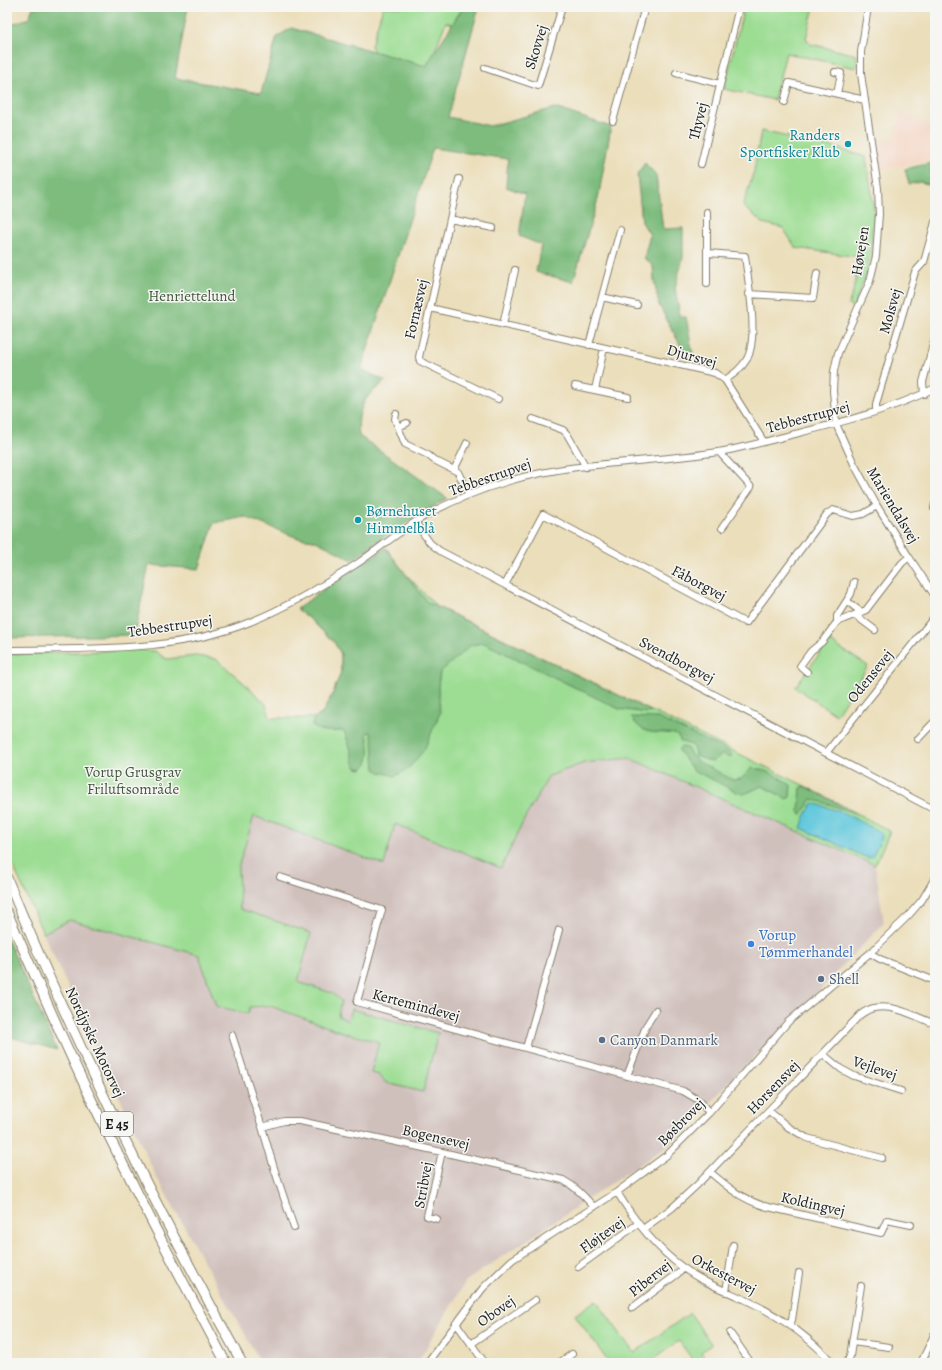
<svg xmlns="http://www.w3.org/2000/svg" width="942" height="1370" viewBox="0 0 942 1370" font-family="Alegreya,serif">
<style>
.built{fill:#f4d3c0}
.industrial{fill:#d0c0bc}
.green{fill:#9cdd93;stroke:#5c7c58}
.forest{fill:#7dbc7d;stroke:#4c6c4c}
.water{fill:#5fc7dc;stroke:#3e727c}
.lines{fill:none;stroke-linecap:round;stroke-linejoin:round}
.minor-casing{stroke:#847d6b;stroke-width:8}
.highway-casing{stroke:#847d6b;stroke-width:11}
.minor{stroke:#fff;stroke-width:6}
.highway{stroke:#fff;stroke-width:9}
.culture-dot{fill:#0f9aa8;stroke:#f6f6f2;stroke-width:1.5}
.shop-dot{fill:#3f7fe0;stroke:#f6f6f2;stroke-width:1.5}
.service-dot{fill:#5c6f8a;stroke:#f6f6f2;stroke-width:1.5}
.labels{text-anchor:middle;stroke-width:3;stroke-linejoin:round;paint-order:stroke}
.shield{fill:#f6f6f2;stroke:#5d5d5c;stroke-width:1}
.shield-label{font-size:14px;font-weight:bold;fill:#1c1c1c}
.street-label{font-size:15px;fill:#1c1c1c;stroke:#f6f6f2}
.culture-label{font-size:15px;fill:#0d838f;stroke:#f6f6f2;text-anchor:end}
.park-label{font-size:15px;fill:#425640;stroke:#f6f6f2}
.shop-label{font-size:15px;fill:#366cbe;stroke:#f6f6f2;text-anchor:start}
.service-label{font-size:15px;fill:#4e5e75;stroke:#f6f6f2;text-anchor:start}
</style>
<rect width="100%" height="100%" fill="#f6f6f2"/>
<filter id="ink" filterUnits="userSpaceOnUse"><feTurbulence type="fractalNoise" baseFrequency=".025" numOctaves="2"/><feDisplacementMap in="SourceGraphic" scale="8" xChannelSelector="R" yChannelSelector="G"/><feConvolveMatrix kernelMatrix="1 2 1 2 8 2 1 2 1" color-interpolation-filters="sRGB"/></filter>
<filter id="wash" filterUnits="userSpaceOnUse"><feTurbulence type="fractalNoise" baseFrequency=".012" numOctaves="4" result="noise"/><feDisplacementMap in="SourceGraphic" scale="16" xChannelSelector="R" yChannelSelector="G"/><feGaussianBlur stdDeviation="0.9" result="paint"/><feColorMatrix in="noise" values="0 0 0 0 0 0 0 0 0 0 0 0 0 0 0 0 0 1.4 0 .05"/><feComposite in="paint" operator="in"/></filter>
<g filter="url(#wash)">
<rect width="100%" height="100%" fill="#ebdeba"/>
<path class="built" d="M 900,112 L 935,127 L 935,159 L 881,170 L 877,140 L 894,138 Z"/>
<path class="industrial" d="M 629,758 L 875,865 L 884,923 L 671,1143 L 466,1281 L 417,1363 L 261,1363 L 156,1176 L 43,933 L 69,920 L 297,982 L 311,933 L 240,909 L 238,868 L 254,816 L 384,865 L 395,824 L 525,818 L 549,776 L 584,763 Z"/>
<path class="green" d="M 383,7 L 468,7 L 457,26 L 446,22 L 428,67 L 378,58 L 371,46 Z
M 744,7 L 814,7 L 806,38 L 810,44 L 857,55 L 856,68 L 786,53 L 774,100 L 724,89 Z
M 761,131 L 833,147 L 866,157 L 874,208 L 871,249 L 867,273 L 853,307 L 848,305 L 853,292 L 859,257 L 796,248 L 783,228 L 763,223 L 743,206 L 754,171 Z
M 386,548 L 404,572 L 436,606 L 805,786 L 890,831 L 875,865 L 629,758 L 584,763 L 549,776 L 525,818 L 501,868 L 395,824 L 384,865 L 254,816 L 238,868 L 240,909 L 311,933 L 298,982 L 332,993 L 341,1001 L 338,1016 L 348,1021 L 351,1009 L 438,1033 L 423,1092 L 386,1083 L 379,1075 L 371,1073 L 379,1042 L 345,1033 L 270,1006 L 250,1007 L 248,1014 L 216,1006 L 199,955 L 70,920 L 43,933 L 7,852 L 7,654 L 137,650 L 155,651 L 166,659 L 196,656 L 216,659 L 245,684 L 266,704 L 270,718 L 314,718 L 322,714 L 333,693 L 341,672 L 341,654 L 334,642 L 310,619 L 297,609 Z
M 829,641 L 868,666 L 836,715 L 795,687 Z
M 596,1300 L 634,1353 L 690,1313 L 712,1345 L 701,1352 L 709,1363 L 695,1363 L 679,1341 L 648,1363 L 609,1363 L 575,1315 Z"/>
<path class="forest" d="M 33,7 L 188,7 L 175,78 L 261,93 L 277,37 L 291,28 L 426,66 L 463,7 L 479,7 L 448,117 L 490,126 L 555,108 L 611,127 L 598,199 L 573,282 L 536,272 L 541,245 L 519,236 L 525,194 L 506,187 L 508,159 L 433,148 L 361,369 L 385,381 C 380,386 373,391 368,396 C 359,408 357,423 359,436 L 385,454 L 447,498 L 377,541 L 353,560 L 314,540 L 298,538 L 245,517 L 214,523 L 199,569 L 149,565 L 134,635 L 7,638 L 7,26 L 29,18 Z
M 935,162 L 935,187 L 921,182 L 909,184 L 905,169 Z
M 645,163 L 656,175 L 663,229 L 683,228 L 683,258 L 675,288 L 680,317 L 686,317 L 693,355 L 686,356 L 659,305 L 654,280 L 653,266 L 644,258 L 650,235 L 642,222 L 637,174 Z
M 386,548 L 427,602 L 651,711 L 646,713 L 619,709 L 484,643 L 471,645 L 440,672 L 438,687 L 440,713 L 424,750 L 408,769 L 395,776 L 380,772 L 375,769 L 373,742 L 371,732 L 367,733 C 369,745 373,760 362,769 L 357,768 L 354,763 L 350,747 L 344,731 C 333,731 320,733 312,726 L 314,718 L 322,714 L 333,693 L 341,672 L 341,654 L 334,642 L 310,619 L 297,609 L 332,583 Z
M 631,717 L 658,718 L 728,751 L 732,756 L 729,758 L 723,754 L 712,762 L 696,756 L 692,745 L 681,742 L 678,736 L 674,734 C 654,731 644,737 631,717 Z
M 682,747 L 687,748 L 691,755 L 699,762 L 733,780 L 741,779 L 752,768 C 765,769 780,777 791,785 L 790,797 L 787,799 L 762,786 L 744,794 L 737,792 L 693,770 L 678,750 Z
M 805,786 L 858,814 L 812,799 L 801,815 L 799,811 L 801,788 Z
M 7,938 L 57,1050 L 7,1036 Z"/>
<path class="water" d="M 813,803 L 842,812 L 880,832 L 882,837 L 872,857 L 868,858 L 801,828 L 806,814 Z"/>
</g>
<g filter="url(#ink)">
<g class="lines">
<defs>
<path id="minor" d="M 868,7 L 861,52 L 861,74 L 878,188 L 879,214 L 876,256 L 870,281 L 838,353 L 834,371 L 833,391 L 836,424 L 854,464 L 877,506 L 909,557 L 935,596
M 485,68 L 538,86 L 562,7
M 835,72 L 841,73 L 837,94
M 676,73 L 720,84
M 784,102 L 789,83 L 865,100
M 613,121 L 645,7
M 701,164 L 739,7
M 459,179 L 419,357 L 420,361 L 498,399
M 450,219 L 493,228
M 708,253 L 745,256 C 748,281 759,338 747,359 C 741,369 734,374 725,380
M 707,284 L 707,212
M 749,294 L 813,298 L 817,273
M 602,297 L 637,305
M 430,308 L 715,373 L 725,380 L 764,442
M 503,325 L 515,270
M 589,345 L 620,230
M 575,386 L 628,397
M 595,390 L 604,348
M 924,394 L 923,382 L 935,337
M 876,411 L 876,404 L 915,272 L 924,262 L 935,222
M 396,414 L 395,419 L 405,444 L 428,455 L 434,460 L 458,472 L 469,495
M 533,419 L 563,430 L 567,434 L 586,467
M 398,427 L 407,423
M 719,452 L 751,487 L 722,528
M 454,470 L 467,443
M 934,508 L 935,504
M 415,522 L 430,543 L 440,551 L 935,810
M 505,585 L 543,514 L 746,623 L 827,514 L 833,510 L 853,516 L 863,514 L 877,506
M 847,601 L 861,612
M 855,615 L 875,630
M 837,622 L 837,616 L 851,594 L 854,582
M 7,650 C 87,648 175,653 250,622 C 285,608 326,584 358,563 C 378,549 398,533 418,520 C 446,503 478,490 509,481 C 576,461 649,463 718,452 C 744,448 770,440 795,434 C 842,422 891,410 935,388
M 807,672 L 800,666 L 811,651 L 822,642 L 837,622 L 866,610 L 902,563 L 909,557
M 918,739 L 935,721
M 826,753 L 935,616
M 280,877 L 382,910 L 357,1002 L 683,1091 L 700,1101 L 709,1113
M 870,953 L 880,959 L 935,981
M 232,1035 L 262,1127 L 274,1168 L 294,1228
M 526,1048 L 559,930
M 823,1054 L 841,1069 L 854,1076 L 901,1091
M 627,1076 L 646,1026 L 656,1010
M 769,1111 L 788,1127 L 807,1138 L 882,1158
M 262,1127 L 284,1121 L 300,1121 L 442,1152 L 563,1180 C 576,1187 584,1196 594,1207
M 710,1172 C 729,1188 740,1198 764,1206 L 881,1233 L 887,1220 L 911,1225
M 617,1192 C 634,1220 656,1248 682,1267 C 703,1283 727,1291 750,1302 C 781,1317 810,1338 833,1363
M 437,1219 L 427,1216 L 442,1152
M 643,1229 L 672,1208 L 697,1185 L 860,1015 C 864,1012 869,1009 874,1008 C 895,1004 916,1017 935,1024
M 578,1267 L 639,1223
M 726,1292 L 733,1245
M 632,1308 L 680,1272 L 683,1268
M 456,1323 L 485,1363
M 789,1325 L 792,1320 L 799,1273
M 730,1333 L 751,1363
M 852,1342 L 889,1347
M 471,1344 L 535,1300
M 427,1363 L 483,1288 L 512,1260 L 617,1192 L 667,1155 L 709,1113 L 788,1022 L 870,953 L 909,915 L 922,900 L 935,878
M 559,1363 L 572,1354
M 847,1363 L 850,1356 L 861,1286
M 921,1363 L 935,1333"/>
<path id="highway" d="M 7,878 C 46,974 90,1069 136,1162 C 169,1230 206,1296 242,1363
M 7,912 C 45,999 83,1086 126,1170 C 158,1235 192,1299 226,1363"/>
</defs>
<use href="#minor" class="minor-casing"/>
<use href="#highway" class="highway-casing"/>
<use href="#minor" class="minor"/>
<use href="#highway" class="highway"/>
</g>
</g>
<g class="culture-dot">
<circle cx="848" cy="144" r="4"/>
<circle cx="358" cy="520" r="4"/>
</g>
<circle class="shop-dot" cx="751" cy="944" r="4"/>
<g class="service-dot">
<circle cx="821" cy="979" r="4"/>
<circle cx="602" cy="1040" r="4"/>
</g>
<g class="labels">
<rect class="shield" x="101" y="1112" width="32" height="24" rx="3"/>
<g class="shield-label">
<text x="117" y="1129">E 45</text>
</g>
<g class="street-label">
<text transform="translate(536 47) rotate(-73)" y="5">Skovvej</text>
<text transform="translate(698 121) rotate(-76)" y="5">Thyvej</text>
<text transform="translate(860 251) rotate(-81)" y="5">Høvejen</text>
<text transform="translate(416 309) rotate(-77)" y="5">Fornæsvej</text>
<text transform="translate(890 311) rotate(-74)" y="5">Molsvej</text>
<text transform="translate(692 356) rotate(16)" y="5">Djursvej</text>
<text transform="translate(808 417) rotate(-15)" y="5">Tebbestrupvej</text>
<text transform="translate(490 477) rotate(-19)" y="5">Tebbestrupvej</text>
<text transform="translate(893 505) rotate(59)" y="5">Mariendalsvej</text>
<text transform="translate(699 583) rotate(28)" y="5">Fåborgvej</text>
<text transform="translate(170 626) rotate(-8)" y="5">Tebbestrupvej</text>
<text transform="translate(677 660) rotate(28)" y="5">Svendborgvej</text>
<text transform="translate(870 676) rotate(-51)" y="5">Odensevej</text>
<text transform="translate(416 1005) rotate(15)" y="5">Kertemindevej</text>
<text transform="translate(95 1042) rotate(65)" y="5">Nordjyske Motorvej</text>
<text transform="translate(875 1068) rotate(19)" y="5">Vejlevej</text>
<text transform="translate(773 1087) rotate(-46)" y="5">Horsensvej</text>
<text transform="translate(681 1122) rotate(-45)" y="5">Bøsbrovej</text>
<text transform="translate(436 1137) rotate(13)" y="5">Bogensevej</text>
<text transform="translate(423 1185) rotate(-80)" y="5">Stribvej</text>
<text transform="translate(813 1204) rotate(13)" y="5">Koldingvej</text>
<text transform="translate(602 1235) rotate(-35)" y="5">Fløjtevej</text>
<text transform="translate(724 1274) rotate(28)" y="5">Orkestervej</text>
<text transform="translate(650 1278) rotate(-38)" y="5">Pibervej</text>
<text transform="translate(496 1311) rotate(-35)" y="5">Obovej</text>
</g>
<g class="culture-label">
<text x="840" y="140">Randers<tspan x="840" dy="17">Sportfisker Klub</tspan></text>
<text x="366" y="516" text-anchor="start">Børnehuset<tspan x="366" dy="17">Himmelblå</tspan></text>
</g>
<g class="park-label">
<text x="192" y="301">Henriettelund</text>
<text x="133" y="777">Vorup Grusgrav<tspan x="133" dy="17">Friluftsområde</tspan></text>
</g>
<g class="shop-label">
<text x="759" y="940">Vorup<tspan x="759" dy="17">Tømmerhandel</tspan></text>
</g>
<g class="service-label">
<text x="829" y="984">Shell</text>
<text x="610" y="1045">Canyon Danmark</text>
</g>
</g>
<rect width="942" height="1370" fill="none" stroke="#f6f6f2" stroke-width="24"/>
</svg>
